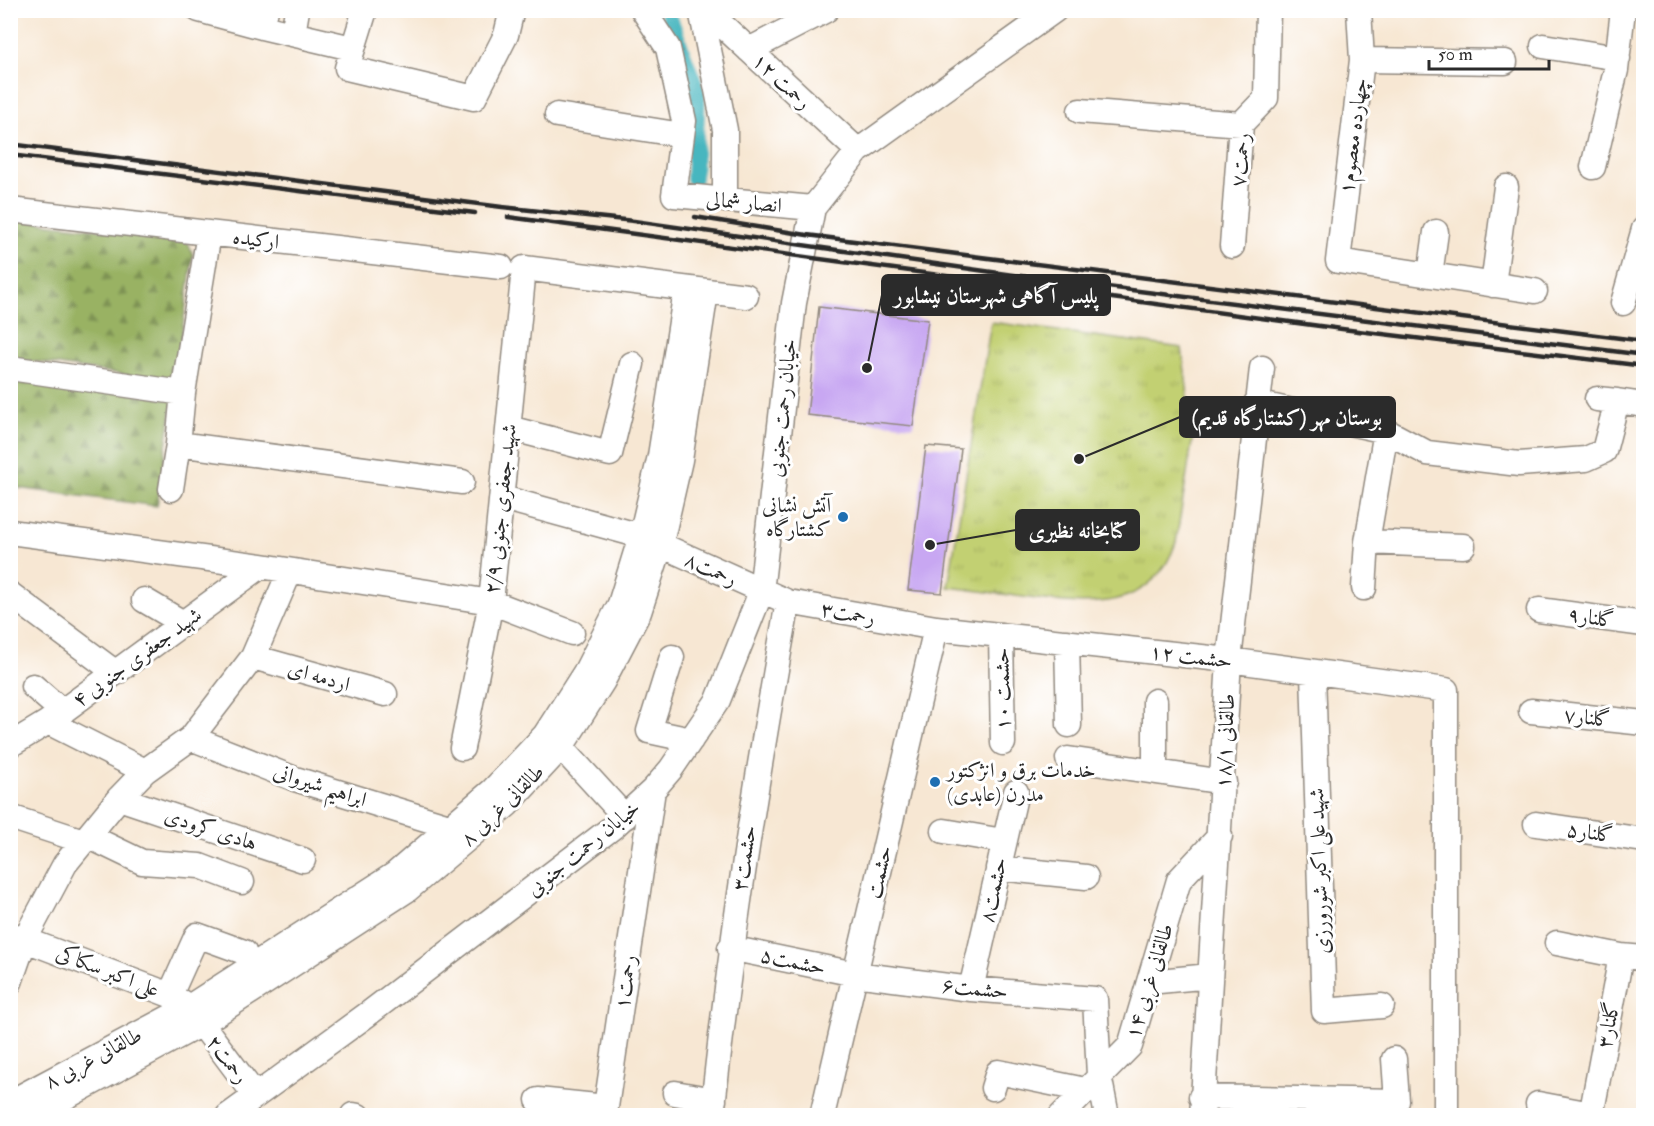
<svg xmlns="http://www.w3.org/2000/svg" width="1654" height="1126" viewBox="0 0 1654 1126" font-family="'IM FELL Double Pica',Amiri,serif">
<style>
.grass{fill:url(#grass-tufts);stroke:#767e4e;stroke-width:1.5}
.forest{fill:url(#forest-firs);stroke:#626e48;stroke-width:1.5}
.lines{fill:none;stroke-linecap:round;stroke-linejoin:round}
.canal{stroke:#47b6bf;stroke-width:16}
.building{fill:#c8a7f2}
.minor-casing{stroke:#91897f;stroke-width:27}
.minor{stroke:#fff;stroke-width:24}
.rail{stroke:#2b2b2b;stroke-width:4.5}
.poi-dot{fill:#1f6fb2;stroke:#fff;stroke-width:2}
.labels{text-anchor:middle;stroke-width:6;stroke-linejoin:round;paint-order:stroke}
.street-label{font-size:21px;fill:#2b2b2b;stroke:#fff}
.poi-label{font-size:21px;fill:#2b2b2b;stroke:#fff;text-anchor:end}
.leader{fill:none;stroke:#2b2b2b;stroke-width:2}
.callout-dot{fill:#2b2b2b;stroke:#fff;stroke-width:2}
.callout{fill:#2b2b2b;stroke:#2b2b2b;stroke-width:2}
.callout-label{font-size:22px;text-anchor:middle;font-weight:bold;fill:#fff}
</style>
<defs>
<pattern id="grass-tufts" width="24" height="20" patternUnits="userSpaceOnUse" patternTransform="scale(1.5)"><rect width="24" height="20" fill="#c2d072"/><path d="M3 7l-1-3M5 7V3M7 7l1-3M15 17l-1-3M17 17v-4M19 17l1-3" fill="none" stroke="#a7b363"/></pattern>
<pattern id="forest-firs" width="22" height="20" patternUnits="userSpaceOnUse" patternTransform="scale(1.5)"><rect width="22" height="20" fill="#99b264"/><path d="M5 1l3.5 6h-7zM16 11l3.5 6h-7z" fill="#7d9153"/></pattern>
</defs>
<rect width="100%" height="100%" fill="#fff"/>
<filter id="ink" filterUnits="userSpaceOnUse"><feTurbulence type="fractalNoise" baseFrequency=".0167" numOctaves="2"/><feDisplacementMap in="SourceGraphic" scale="12" xChannelSelector="R" yChannelSelector="G"/><feConvolveMatrix kernelMatrix="1 2 1 2 8 2 1 2 1" color-interpolation-filters="sRGB"/></filter>
<filter id="wash" filterUnits="userSpaceOnUse"><feTurbulence type="fractalNoise" baseFrequency=".008" numOctaves="4" result="noise"/><feDisplacementMap in="SourceGraphic" scale="24" xChannelSelector="R" yChannelSelector="G"/><feGaussianBlur stdDeviation="1.35" result="paint"/><feColorMatrix in="noise" values="0 0 0 0 0 0 0 0 0 0 0 0 0 0 0 0 0 1.4 0 .05"/><feComposite in="paint" operator="in"/></filter>
<g filter="url(#wash)">
<rect width="100%" height="100%" fill="#f7e7d3"/>
<path class="grass" d="M 991,322 L 1182,348 L 1193,436 L 1176,542 C 1153,612 1089,606 1030,598 C 1003,594 975,590 948,587 Z"/>
<path class="forest" d="M 11,219 L 187,240 L 193,255 L 175,382 L 11,358 Z
M 11,377 L 173,400 L 157,506 L 11,487 Z"/>
<g class="lines">
<path class="canal" d="M 667,10 L 698,93 L 694,178"/>
</g>
<g id="blocks">
<path class="building" d="M 819,307 L 928,320 L 913,426 L 807,415 Z
M 926,446 L 961,449 L 942,593 L 908,590 Z"/>
</g>
</g>
<g filter="url(#ink)">
<use href="#blocks" fill-opacity="0" stroke="#91897f" stroke-width="1.5"/>
<g class="lines">
<defs>
<path id="minor" d="M 199,10 L 262,27
M 266,10 L 262,27 L 352,48
M 365,10 L 347,68 L 474,98 L 506,35 L 512,10
M 643,10 L 668,48 L 684,121 L 674,195 L 813,208
M 701,10 L 725,130 L 725,200
M 706,10 L 858,151
M 1359,10 L 1362,60 L 1338,261 L 1535,291
M 293,34 L 297,10
M 1543,46 L 1618,58
M 749,50 L 826,10
M 1362,60 L 1505,62
M 1080,111 L 1241,124
M 557,115 L 682,135
M 1593,167 L 1616,70 L 1623,10
M 10,210 L 501,267
M 1232,246 L 1241,124 L 1266,98 L 1268,10
M 1430,275 L 1436,232
M 1493,285 L 1506,187
M 1623,303 L 1644,229
M 10,368 L 183,393 L 209,233
M 183,393 L 178,444 L 462,482
M 1617,401 L 1644,405
M 1256,403 L 1386,431 L 1427,453 L 1519,464 L 1586,459 L 1604,451 L 1617,401 L 1597,399
M 509,428 L 610,454 L 632,364
M 1386,431 L 1367,542 L 1463,546
M 171,489 L 178,444
M 503,498 L 641,536 L 788,602 L 936,628 L 1229,660 L 1446,690 L 1446,1116
M 10,532 L 261,566 L 491,602 L 572,633
M 1364,588 L 1367,542
M 10,594 L 116,673
M 144,600 L 183,623
M 1539,610 L 1644,624
M 1001,635 L 1003,743
M 1067,642 L 1069,725
M 253,657 L 385,694
M 672,657 L 649,731 L 691,740
M 1313,673 L 1324,1011 L 1382,1006
M 33,686 L 63,712
M 1531,711 L 1644,723
M 48,722 L 145,771
M 191,738 L 295,779 L 452,827
M 10,745 L 48,722 L 261,566
M 561,747 L 625,817
M 462,748 L 491,602 L 524,268 L 746,296
M 1068,759 L 1224,782
M 1155,771 L 1155,701
M 119,798 L 303,860
M 10,817 L 83,841
M 1536,824 L 1644,840
M 944,831 L 1003,841
M 88,836 L 142,862 L 200,866 L 242,882
M 998,868 L 1086,877
M 10,934 L 170,995 L 189,1007 L 255,1095
M 1557,943 L 1621,956
M 730,948 L 855,974 L 971,989 L 1095,999 L 1099,1075 L 1107,1116
M 10,982 L 25,939 L 65,864 L 119,798 L 145,771 L 191,738 L 253,657 L 290,571
M 1149,982 L 1210,976
M 971,989 L 1016,792
M 170,995 L 197,935 L 244,952
M 993,1088 L 998,1072 L 1085,1090
M 675,1093 L 714,1100
M 1201,1097 L 1397,1101 L 1394,1059
M 538,1100 L 606,1107 L 653,790
M 1538,1104 L 1591,1114
M 10,1106 L 22,1096 L 189,1007 L 395,874 L 493,790 L 545,735 L 586,671 L 620,604 L 641,536 L 660,456 L 686,290
M 353,1115 L 358,1116
M 31,1116 L 201,1024 L 407,890 L 507,805 L 561,747 L 603,681 L 639,612 L 660,547 L 680,460 L 706,292
M 228,1116 L 368,1014 L 613,827 L 653,790 L 671,769 L 718,700 L 761,592 L 794,303 L 813,208 L 858,151 L 1055,10
M 712,1116 C 730,943 757,773 788,602
M 822,1116 L 936,628
M 1061,1116 L 1130,1046 L 1179,880 L 1220,836
M 1202,1116 L 1229,660 L 1262,368
M 1591,1116 L 1621,956 L 1644,958"/>
</defs>
<use href="#minor" class="minor-casing"/>
<use href="#minor" class="minor"/>
<path class="rail" d="M 10,144 L 502,207 L 634,221 L 1013,275 L 1644,355
M 10,155 L 475,213
M 508,217 L 1342,329 L 1644,366
M 695,217 L 807,235 L 1644,341"/>
</g>
</g>
<g class="poi-dot">
<circle cx="843" cy="517" r="6"/>
<circle cx="935" cy="782" r="6"/>
</g>
<g class="labels">
<g class="street-label">
<text transform="translate(782 81) rotate(43)" y="7">رحمت ۱۲</text>
<text transform="translate(1353 136) rotate(-83)" y="7">چهارده معصوم۱</text>
<text transform="translate(1240 160) rotate(-85)" y="7">رحمت۷</text>
<text transform="translate(744 202) rotate(5)" y="7">انصار شمالی</text>
<text transform="translate(256 239) rotate(7)" y="7">ارکیده</text>
<text transform="translate(782 408) rotate(-84)" y="7">خیابان رحمت جنوبی</text>
<text transform="translate(500 509) rotate(-84)" y="7">شهید جعفری جنوبی ۲/۹</text>
<text transform="translate(711 569) rotate(24)" y="7">رحمت۸</text>
<text transform="translate(848 613) rotate(10)" y="7">رحمت۳</text>
<text transform="translate(1591 617) rotate(8)" y="7">گلنار۹</text>
<text transform="translate(1191 656) rotate(7)" y="7">حشمت ۱۲</text>
<text transform="translate(137 657) rotate(-36)" y="7">شهید جعفری جنوبی ۴</text>
<text transform="translate(319 676) rotate(16)" y="7">اردمه ای</text>
<text transform="translate(1002 689) rotate(-91)" y="7">حشمت ۱۰</text>
<text transform="translate(1587 717) rotate(6)" y="7">گلنار۷</text>
<text transform="translate(1225 741) rotate(-87)" y="7">طالقانی ۱۸/۱</text>
<text transform="translate(320 785) rotate(18)" y="7">ابراهیم شیروانی</text>
<text transform="translate(502 805) rotate(-44)" y="7">طالقانی غربی ۸</text>
<text transform="translate(211 829) rotate(18)" y="7">هادی کرودی</text>
<text transform="translate(1590 832) rotate(8)" y="7">گلنار۵</text>
<text transform="translate(583 848) rotate(-39)" y="7">خیابان رحمت جنوبی</text>
<text transform="translate(744 858) rotate(-81)" y="7">حشمت۳</text>
<text transform="translate(1319 871) rotate(-92)" y="7">شهید علی اکبر شورورزی</text>
<text transform="translate(879 872) rotate(-77)" y="7">حشمت</text>
<text transform="translate(993 890) rotate(-78)" y="7">حشمت۸</text>
<text transform="translate(793 961) rotate(12)" y="7">حشمت۵</text>
<text transform="translate(108 971) rotate(21)" y="7">علی اکبر سکاکی</text>
<text transform="translate(1149 981) rotate(-73)" y="7">طالقانی غربی ۱۴</text>
<text transform="translate(625 982) rotate(-82)" y="7">رحمت۱</text>
<text transform="translate(975 988) rotate(6)" y="7">حشمت۶</text>
<text transform="translate(1608 1025) rotate(-79)" y="7">گلنار۳</text>
<text transform="translate(93 1058) rotate(-28)" y="7">طالقانی غربی ۸</text>
<text transform="translate(228 1059) rotate(53)" y="7">رحمت۲</text>
</g>
<g class="poi-label">
<text x="831" y="512">آتش نشانی<tspan x="831" dy="24">کشتارگاه</tspan></text>
<text x="947" y="777" text-anchor="start">خدمات برق و انژکتور<tspan x="947" dy="24">مدرن (عابدی)</tspan></text>
</g>
</g>
<path class="leader" d="M867 368L882 295M1079 459L1180 417M930 545L1016 530"/>
<g class="callout-dot">
<circle cx="867" cy="368" r="6"/>
<circle cx="1079" cy="459" r="6"/>
<circle cx="930" cy="545" r="6"/>
</g>
<g class="callout">
<rect x="882" y="275" width="228" height="40" rx="6"/>
<rect x="1180" y="397" width="215" height="40" rx="6"/>
<rect x="1016" y="510" width="123" height="40" rx="6"/>
</g>
<g class="callout-label">
<text x="996" y="303">پلیس آگاهی شهرستان نیشابور</text>
<text x="1287" y="425">(بوستان مهر (کشتارگاه قدیم</text>
<text x="1078" y="538">کتابخانه نظیری</text>
</g>
<rect width="1654" height="1126" fill="none" stroke="#fff" stroke-width="36"/>
<path d="M1429 60v9h120v-9" fill="none" stroke="#2b2b2b" stroke-width="3"/>
<text x="1438" y="60" font-size="18" fill="#2b2b2b" stroke="#ffffff" stroke-width="4.5" paint-order="stroke">50 m</text>
</svg>
